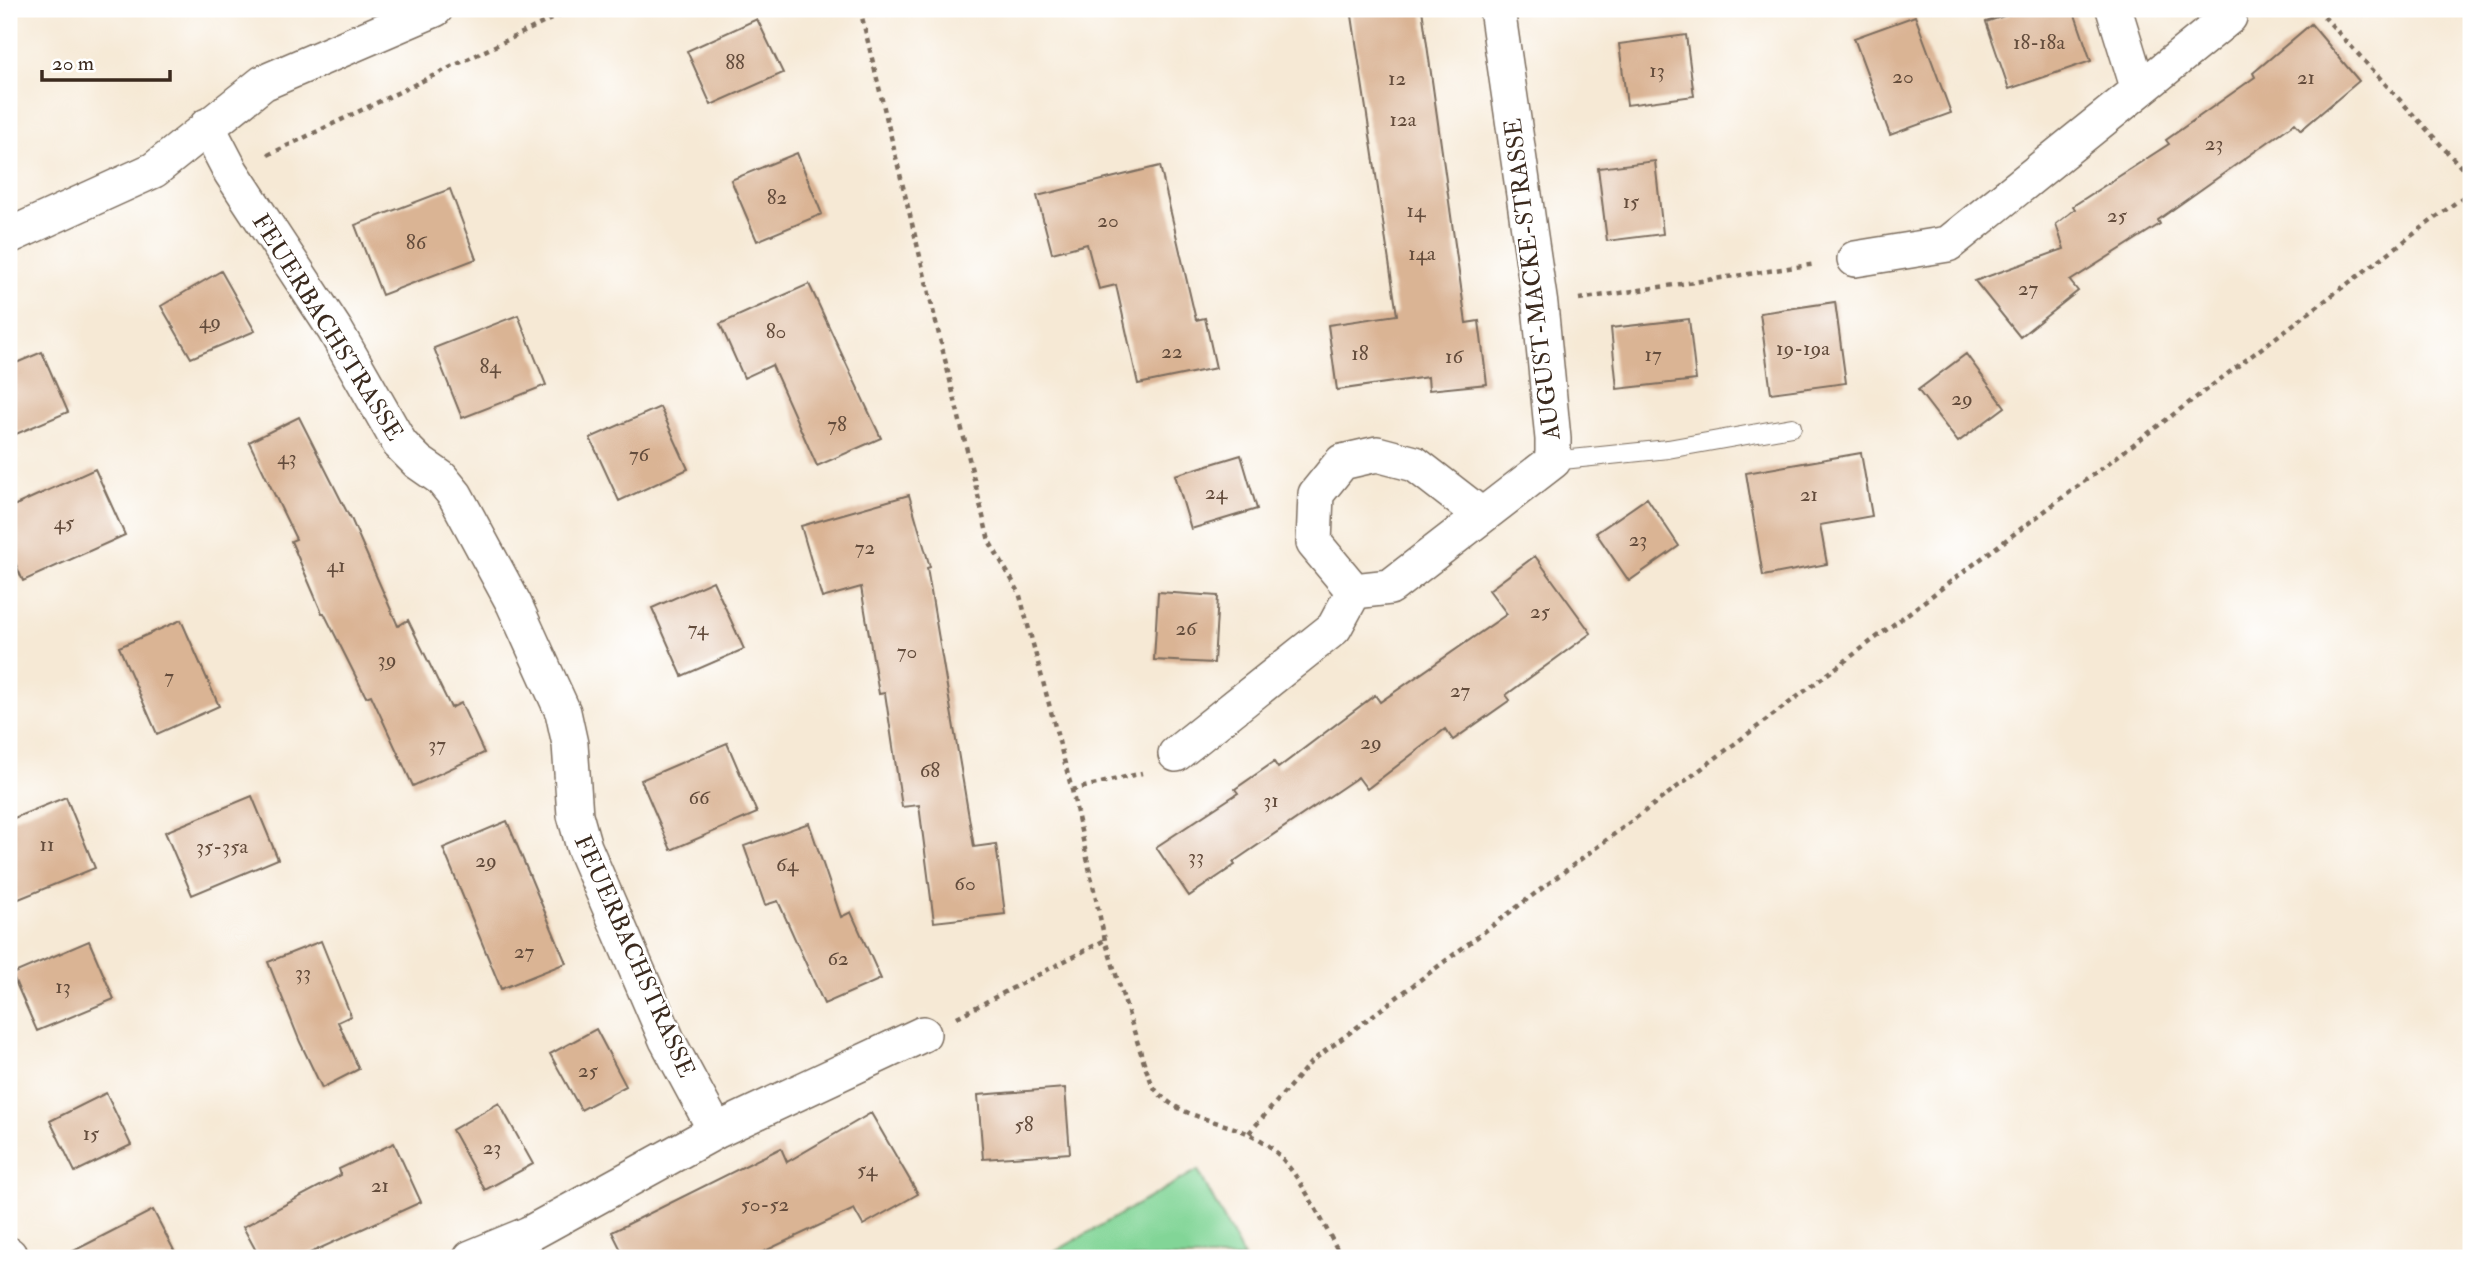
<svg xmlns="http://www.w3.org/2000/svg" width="2480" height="1267" viewBox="0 0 2480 1267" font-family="'IM FELL Double Pica',serif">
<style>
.green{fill:#82d597;stroke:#5e805a;stroke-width:2}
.building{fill:#dab494}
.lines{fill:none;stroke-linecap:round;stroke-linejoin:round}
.lane-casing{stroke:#7c6d5e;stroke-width:20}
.street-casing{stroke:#7c6d5e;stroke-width:38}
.path{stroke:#7c6d5e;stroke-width:4.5;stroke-dasharray:5 5;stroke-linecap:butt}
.lane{stroke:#fff;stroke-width:18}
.street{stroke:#fff;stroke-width:35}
.labels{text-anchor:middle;stroke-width:5;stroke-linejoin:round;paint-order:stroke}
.number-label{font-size:21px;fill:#634c3c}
.street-label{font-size:24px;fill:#3b2a1e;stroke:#fff}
</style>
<rect width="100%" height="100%" fill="#fff"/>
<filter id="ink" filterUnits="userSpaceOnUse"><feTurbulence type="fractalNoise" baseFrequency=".0143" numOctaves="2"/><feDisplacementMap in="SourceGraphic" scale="14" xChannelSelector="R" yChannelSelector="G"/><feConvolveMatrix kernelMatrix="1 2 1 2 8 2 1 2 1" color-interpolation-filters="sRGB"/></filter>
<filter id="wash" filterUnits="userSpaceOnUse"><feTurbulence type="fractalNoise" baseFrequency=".00686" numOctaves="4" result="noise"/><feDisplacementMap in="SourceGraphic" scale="28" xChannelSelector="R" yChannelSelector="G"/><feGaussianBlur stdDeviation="1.57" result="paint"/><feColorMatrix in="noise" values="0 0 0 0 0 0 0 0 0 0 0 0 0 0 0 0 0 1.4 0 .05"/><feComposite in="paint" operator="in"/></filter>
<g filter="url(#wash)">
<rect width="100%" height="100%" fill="#f6e9d5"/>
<path class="green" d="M 1198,1170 L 1244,1258 L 1044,1258 Z"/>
<g id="blocks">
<path class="building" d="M 1351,9 L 1422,9 L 1466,323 L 1479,321 L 1487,384 L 1429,390 L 1428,377 L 1337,390 L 1328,325 L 1397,315 Z
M 2025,9 L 2073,9 L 2091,61 L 2009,89 L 1986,22 Z
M 1915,16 L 1951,113 L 1890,135 L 1854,38 Z
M 757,19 L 783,73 L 711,105 L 687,51 Z
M 2311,24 L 2359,81 L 2301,130 L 2295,123 L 2158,220 L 2160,224 L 2070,281 L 2078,291 L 2020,337 L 1975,281 L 2064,249 L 2056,224 L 2075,209 L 2073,206 L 2169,144 L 2166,140 L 2255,77 L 2253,73 Z
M 1686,35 L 1694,96 L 1627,105 L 1619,44 Z
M 797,153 L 822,214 L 757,241 L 731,180 Z
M 1655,161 L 1663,234 L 1607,241 L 1598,168 Z
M 1160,166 L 1196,320 L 1205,318 L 1216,368 L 1138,384 L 1116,285 L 1099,289 L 1087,244 L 1052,253 L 1037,196 Z
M 450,189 L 476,259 L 382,295 L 355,225 Z
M 221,271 L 255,331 L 191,358 L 161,306 Z
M 809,284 L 881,438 L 817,466 L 772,365 L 744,378 L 720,324 Z
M 1835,302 L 1846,383 L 1771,393 L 1760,313 Z
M 518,315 L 546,385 L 462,418 L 434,348 Z
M 1689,319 L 1696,380 L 1617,389 L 1611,328 Z
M 42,352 L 68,412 L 9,437 L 9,366 Z
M 1966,354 L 2005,407 L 1958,442 L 1918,390 Z
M 660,407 L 688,469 L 619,501 L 590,438 Z
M 299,417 L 349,516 L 350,516 L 398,626 L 408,620 L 451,708 L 461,703 L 484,753 L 413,786 L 371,695 L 366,697 L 324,613 L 322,613 L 291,541 L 296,539 L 249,442 Z
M 1861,453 L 1872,516 L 1820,525 L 1827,564 L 1763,576 L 1746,473 Z
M 1241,455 L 1257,509 L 1191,529 L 1175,475 Z
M 95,469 L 125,535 L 23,581 L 9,549 L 9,508 Z
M 909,495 L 930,567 L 927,568 L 974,847 L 996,844 L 1005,914 L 934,922 L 919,805 L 902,807 L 885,693 L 879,694 L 861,587 L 822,598 L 801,526 Z
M 1647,498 L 1679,546 L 1629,581 L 1596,533 Z
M 1535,556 L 1591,633 L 1506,695 L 1510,700 L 1453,740 L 1445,729 L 1367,789 L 1358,777 L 1233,862 L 1235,865 L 1189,896 L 1156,847 L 1238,793 L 1235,789 L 1274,762 L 1278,768 L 1375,695 L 1380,702 L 1507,614 L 1489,590 Z
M 713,581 L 744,649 L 682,676 L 652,608 Z
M 1158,592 L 1218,596 L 1214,663 L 1154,660 Z
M 181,620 L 219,706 L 157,734 L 119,647 Z
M 727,743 L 757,813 L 671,850 L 641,780 Z
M 252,796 L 278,859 L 192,895 L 165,832 Z
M 66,797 L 95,868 L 9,903 L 9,820 Z
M 507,821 L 566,963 L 501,989 L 443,848 Z
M 809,823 L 841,917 L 851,912 L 881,979 L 824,1004 L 778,901 L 765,905 L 744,846 Z
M 89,941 L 114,999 L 37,1031 L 12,974 Z
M 321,941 L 351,1016 L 338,1022 L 359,1069 L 322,1088 L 300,1042 L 268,962 Z
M 596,1029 L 626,1086 L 581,1110 L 550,1054 Z
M 1065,1088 L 1070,1153 L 983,1159 L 978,1095 Z
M 106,1093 L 131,1145 L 75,1172 L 50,1121 Z
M 499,1103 L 533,1164 L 485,1190 L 452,1130 Z
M 871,1113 L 918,1194 L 863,1225 L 854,1209 L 750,1258 L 625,1258 L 612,1232 L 781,1148 L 787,1162 Z
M 394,1143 L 421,1202 L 299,1258 L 260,1258 L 243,1227 L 341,1175 L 339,1169 Z
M 153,1210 L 178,1258 L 60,1258 Z"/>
</g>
</g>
<g filter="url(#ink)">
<use href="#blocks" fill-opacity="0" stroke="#7c6d5e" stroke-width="2"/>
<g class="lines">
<defs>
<path id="lane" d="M 1553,461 L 1668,449 L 1792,427"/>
<path id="street" d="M 2114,9 L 2139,90 L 2229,17 L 2226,9
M 207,126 L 231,172 L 335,330 L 400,444 L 418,462 L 441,478 L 455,495 L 514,604 L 563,712 L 570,744 L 575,815 L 584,847 L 667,1040 L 716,1131 L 529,1234 L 471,1258
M 9,236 L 154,170 L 263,83 L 435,9
M 1855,259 L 1948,244 L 2139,90
M 1481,515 L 1415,464 L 1377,454 L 1342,462 L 1316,494 L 1314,543 L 1354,591 L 1390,587 L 1553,461 L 1553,439 L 1540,305 L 1497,9
M 1176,754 L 1334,628 L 1354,591
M 716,1131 L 923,1034
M 9,1255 L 10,1258"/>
</defs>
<use href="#lane" class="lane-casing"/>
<use href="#street" class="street-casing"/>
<path class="path" d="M 860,9 L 989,541 L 1019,592 L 1072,790 L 1105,940 L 1146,1069 C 1149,1075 1151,1083 1155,1089 C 1183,1124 1236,1119 1269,1146 C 1299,1170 1323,1224 1342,1258
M 2317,9 L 2471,178
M 268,155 L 572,9
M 1579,299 L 1816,264
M 1072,790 L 1142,773
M 957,1017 L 1105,940
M 1249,1133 L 1312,1061 L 2471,191"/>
<use href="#lane" class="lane"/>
<use href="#street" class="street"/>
</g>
</g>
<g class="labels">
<g class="number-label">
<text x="2039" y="49">18-18a</text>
<text x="735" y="69">88</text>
<text x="1657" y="77">13</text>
<text x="1903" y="83">20</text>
<text x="2306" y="84">21</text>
<text x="1397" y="85">12</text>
<text x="1403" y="126">12a</text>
<text x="2214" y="150">23</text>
<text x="777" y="204">82</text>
<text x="1631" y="208">15</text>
<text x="1416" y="217">14</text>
<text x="2117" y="222">25</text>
<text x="1108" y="227">20</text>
<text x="416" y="249">86</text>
<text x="1422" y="260">14a</text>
<text x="2028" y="295">27</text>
<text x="210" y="328">49</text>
<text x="776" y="338">80</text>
<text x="1803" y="355">19-19a</text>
<text x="1172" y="358">22</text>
<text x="1360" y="360">18</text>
<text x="1653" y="361">17</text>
<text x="1454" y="363">16</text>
<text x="490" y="373">84</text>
<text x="1962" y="405">29</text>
<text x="837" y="431">78</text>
<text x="639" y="461">76</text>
<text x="287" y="464">43</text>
<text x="1216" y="499">24</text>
<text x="1809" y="501">21</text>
<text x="64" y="529">45</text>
<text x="1638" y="546">23</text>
<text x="865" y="554">72</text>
<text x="336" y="572">41</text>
<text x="1540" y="618">25</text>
<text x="698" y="635">74</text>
<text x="1186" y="635">26</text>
<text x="907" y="658">70</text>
<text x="387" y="666">39</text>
<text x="169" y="683">7</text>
<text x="1460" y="697">27</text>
<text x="1371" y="749">29</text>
<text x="437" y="751">37</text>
<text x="930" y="777">68</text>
<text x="699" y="804">66</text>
<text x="1271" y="807">31</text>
<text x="47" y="851">11</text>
<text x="222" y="853">35-35a</text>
<text x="1196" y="863">33</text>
<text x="486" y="867">29</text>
<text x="787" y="871">64</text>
<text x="965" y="890">60</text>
<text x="524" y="958">27</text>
<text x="838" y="965">62</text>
<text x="303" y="979">33</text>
<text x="63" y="993">13</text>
<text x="588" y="1077">25</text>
<text x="1024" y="1131">58</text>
<text x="91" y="1140">15</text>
<text x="492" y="1154">23</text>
<text x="867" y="1176">54</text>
<text x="380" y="1192">21</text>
<text x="765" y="1211">50-52</text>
</g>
<g class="street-label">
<text transform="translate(1532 279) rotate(-97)" y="8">AUGUST-MACKE-STRASSE</text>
<text transform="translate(328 327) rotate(58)" y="8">FEUERBACHSTRASSE</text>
<text transform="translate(635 956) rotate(66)" y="8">FEUERBACHSTRASSE</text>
</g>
</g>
<rect width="2480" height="1267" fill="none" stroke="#fff" stroke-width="35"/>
<path d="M42 70v10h128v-10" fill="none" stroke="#3b2a1e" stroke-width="3.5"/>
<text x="52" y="70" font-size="21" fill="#3b2a1e" stroke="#ffffff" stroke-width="5" paint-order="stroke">20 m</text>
</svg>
